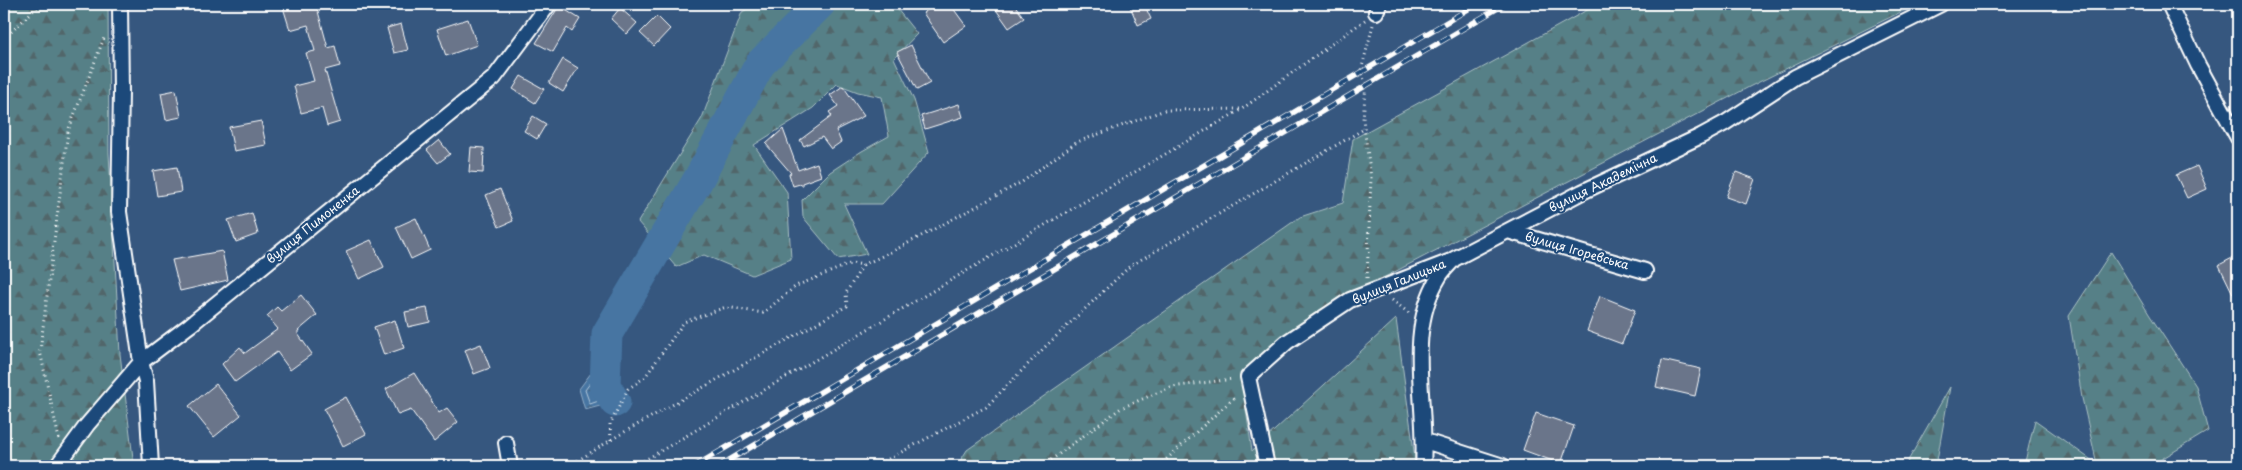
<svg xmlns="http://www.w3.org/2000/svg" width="2242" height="470" viewBox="0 0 2242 470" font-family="'Playpen Sans',sans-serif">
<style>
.forest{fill:url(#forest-firs);stroke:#aac0c3}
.water{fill:url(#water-ripples);stroke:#90acc7}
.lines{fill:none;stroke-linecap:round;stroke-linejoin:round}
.shore{stroke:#b5c8da;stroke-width:1}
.river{stroke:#4675a2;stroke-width:31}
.building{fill:#6a748a;stroke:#fff}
.minor-casing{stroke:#fff;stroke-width:18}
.path{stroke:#fff;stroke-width:3;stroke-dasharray:1 4;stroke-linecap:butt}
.minor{stroke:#1f4a7a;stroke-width:14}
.rail-casing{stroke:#fff;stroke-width:5.5}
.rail{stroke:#1f4a7a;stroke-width:4;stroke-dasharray:11;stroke-linecap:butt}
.labels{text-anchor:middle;stroke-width:4;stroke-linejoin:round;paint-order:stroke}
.street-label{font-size:12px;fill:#fff;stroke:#1f4a7a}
</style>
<defs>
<pattern id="forest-firs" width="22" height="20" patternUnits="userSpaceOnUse" patternTransform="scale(1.25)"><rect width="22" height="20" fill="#568087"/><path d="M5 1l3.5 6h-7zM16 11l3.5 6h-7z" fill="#51666a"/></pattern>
<pattern id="water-ripples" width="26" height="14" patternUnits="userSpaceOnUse" patternTransform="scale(1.25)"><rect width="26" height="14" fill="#4675a2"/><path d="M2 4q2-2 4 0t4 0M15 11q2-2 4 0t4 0" fill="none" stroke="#495e73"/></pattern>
</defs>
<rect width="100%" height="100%" fill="#36577f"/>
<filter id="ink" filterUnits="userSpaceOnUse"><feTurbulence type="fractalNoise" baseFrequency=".02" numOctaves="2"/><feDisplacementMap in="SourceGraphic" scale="10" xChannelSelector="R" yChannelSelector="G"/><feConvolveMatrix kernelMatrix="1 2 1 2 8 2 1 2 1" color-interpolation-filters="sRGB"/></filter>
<g filter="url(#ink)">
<path class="forest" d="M 4,4 L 108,4 L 109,153 L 120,354 L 134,466 L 4,466 Z
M 756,4 L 893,4 L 917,34 L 894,58 L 914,100 L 929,152 L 882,204 L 844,204 L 867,254 L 838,259 L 803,217 L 802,200 L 830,172 L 862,151 L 889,136 L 882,97 L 858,92 L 837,84 L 813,108 L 754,145 L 787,192 L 791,259 L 752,275 L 704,255 L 676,267 L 638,222 L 702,118 L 742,12 Z
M 1598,4 L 1917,4 L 1749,87 L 1312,315 L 1241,375 L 1252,451 L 1396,319 L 1416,466 L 957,466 L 967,450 L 1300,217 L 1343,203 L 1353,139 Z
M 2111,252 L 2149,314 L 2196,386 L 2208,431 L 2150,466 L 2024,466 L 2035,420 L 2097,464 L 2082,398 L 2069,316 Z
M 1950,387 L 1936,466 L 1905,466 Z"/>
<path class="water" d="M 607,349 L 614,365 L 615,402 L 585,410 L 579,389 L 594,369 L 593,355 Z"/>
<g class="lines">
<path class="shore" d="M 602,357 L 605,358 L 609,367 L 610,397 L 590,404 L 585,390 L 599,371 L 599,359 Z"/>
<path class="river" d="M 615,402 L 605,385 L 607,334 L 698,180 L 760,64 L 820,4"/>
</g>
<path class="building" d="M 282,4 L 316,4 L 328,48 L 335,46 L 340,66 L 325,70 L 340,122 L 327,126 L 322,108 L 301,113 L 294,86 L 314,81 L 306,53 L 315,51 L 308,25 L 290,30 Z
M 936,4 L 950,4 L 966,26 L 943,42 L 923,13 Z
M 992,4 L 1014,4 L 1024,18 L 1009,28 Z
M 1129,4 L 1144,4 L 1151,19 L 1138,25 Z
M 559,6 L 580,19 L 572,32 L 567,28 L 553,52 L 536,43 Z
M 620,8 L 637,23 L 627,34 L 611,19 Z
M 657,16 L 670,29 L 654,46 L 640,33 Z
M 468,19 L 477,45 L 446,56 L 437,29 Z
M 401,24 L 408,50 L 394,53 L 387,28 Z
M 911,45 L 930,83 L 917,90 L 897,52 Z
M 563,59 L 578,68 L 563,92 L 549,83 Z
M 521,76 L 544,89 L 535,103 L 513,89 Z
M 843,86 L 864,116 L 836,130 L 841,142 L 831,149 L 822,137 L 804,146 L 800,140 L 832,116 L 829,112 L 838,106 L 830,95 Z
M 176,90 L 181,117 L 166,120 L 161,93 Z
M 959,104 L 963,117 L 925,129 L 921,116 Z
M 533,116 L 546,124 L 537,139 L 524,131 Z
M 261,121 L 266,145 L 234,151 L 229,127 Z
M 783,129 L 798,170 L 817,163 L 821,176 L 802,183 L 802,186 L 800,184 L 793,186 L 789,174 L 791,173 L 766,144 Z
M 439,140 L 450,154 L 438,163 L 427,150 Z
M 471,147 L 484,148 L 483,173 L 469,172 Z
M 2197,166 L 2207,189 L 2187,198 L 2176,175 Z
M 177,167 L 181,192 L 157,196 L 153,171 Z
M 1736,172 L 1755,179 L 1746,204 L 1726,197 Z
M 500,189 L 513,221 L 499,227 L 486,195 Z
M 252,213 L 258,234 L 236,242 L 228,220 Z
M 416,218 L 430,250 L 411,259 L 396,227 Z
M 371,240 L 384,267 L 359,279 L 346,251 Z
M 222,251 L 228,280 L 180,291 L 172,260 Z
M 2238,255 L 2238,304 L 2219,265 Z
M 301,295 L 317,315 L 298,331 L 298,334 L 312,354 L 290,370 L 277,352 L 235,382 L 222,364 L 240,347 L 245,353 L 278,329 L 267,316 L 277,307 L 281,311 Z
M 1600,296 L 1635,310 L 1622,344 L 1587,331 Z
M 427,308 L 430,322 L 408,327 L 405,312 Z
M 395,320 L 404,348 L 384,355 L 374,327 Z
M 481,344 L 490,368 L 474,374 L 465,350 Z
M 1662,360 L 1701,369 L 1695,396 L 1656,387 Z
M 414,373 L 439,413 L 447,408 L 458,422 L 434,442 L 411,410 L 398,415 L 386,389 Z
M 216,384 L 241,415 L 214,437 L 189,406 Z
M 346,397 L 366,434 L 343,446 L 324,409 Z
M 1536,413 L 1574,426 L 1561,464 L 1523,450 Z"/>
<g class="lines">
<defs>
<path id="minor" d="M 120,4 L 121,92 L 119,212 L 141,362 L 146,381 L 151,466
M 2169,4 L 2198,65 L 2238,138
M 1376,12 L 1379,4
M 1508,231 L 1645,271
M 1425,441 L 1503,466
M 506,443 L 510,466
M 57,466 L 87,425 L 141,362 L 190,325 L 494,78 L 549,4
M 1267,466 L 1248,377 L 1287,342 L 1350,300 L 1451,261
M 1423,466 C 1428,404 1404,334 1439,277 C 1443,270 1449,265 1454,259 L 1582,192 L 1701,136 L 1725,123 L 1795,77 L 1941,4"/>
</defs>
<use href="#minor" class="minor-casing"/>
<path class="path" d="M 4,39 L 40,4
M 1367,278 L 1371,178 L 1363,119 L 1366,85 L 1361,71 L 1373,25
M 1392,300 L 1409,313
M 59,439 L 40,351 L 68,131 L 104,38
M 611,440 L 610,424 L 628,389 L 645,377 L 684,322 L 726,307 L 763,313 L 796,286 L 852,263 L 863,265 L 895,250 L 1022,182 L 1077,142 L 1165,110 L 1241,109
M 569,466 L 619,435 L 847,306 L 846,293 L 863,265
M 635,466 L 1242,109 L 1365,20
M 875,466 L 986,407 L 1045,347 L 1130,266 L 1364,129
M 1043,466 L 1121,408 L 1171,387 L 1233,379
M 1159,466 L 1236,396"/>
<use href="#minor" class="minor"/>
<defs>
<path id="rail" d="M 695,466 L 1477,4
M 719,466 L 1505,4"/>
</defs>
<use href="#rail" class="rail-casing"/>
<use href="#rail" class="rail"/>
</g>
</g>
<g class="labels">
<g class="street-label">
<text transform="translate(1603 183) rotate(-26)" y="4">вулиця Академічна</text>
<text transform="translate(313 225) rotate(-39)" y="4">вулиця Пимоненка</text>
<text transform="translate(1577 251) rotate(16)" y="4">вулиця Ігоревська</text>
<text transform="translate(1399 282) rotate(-22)" y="4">вулиця Галицька</text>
</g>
</g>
<rect width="2242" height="470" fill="none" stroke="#1f4a7a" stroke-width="20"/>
<rect x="10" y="10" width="2222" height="450" fill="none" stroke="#fff" stroke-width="2" filter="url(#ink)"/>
</svg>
